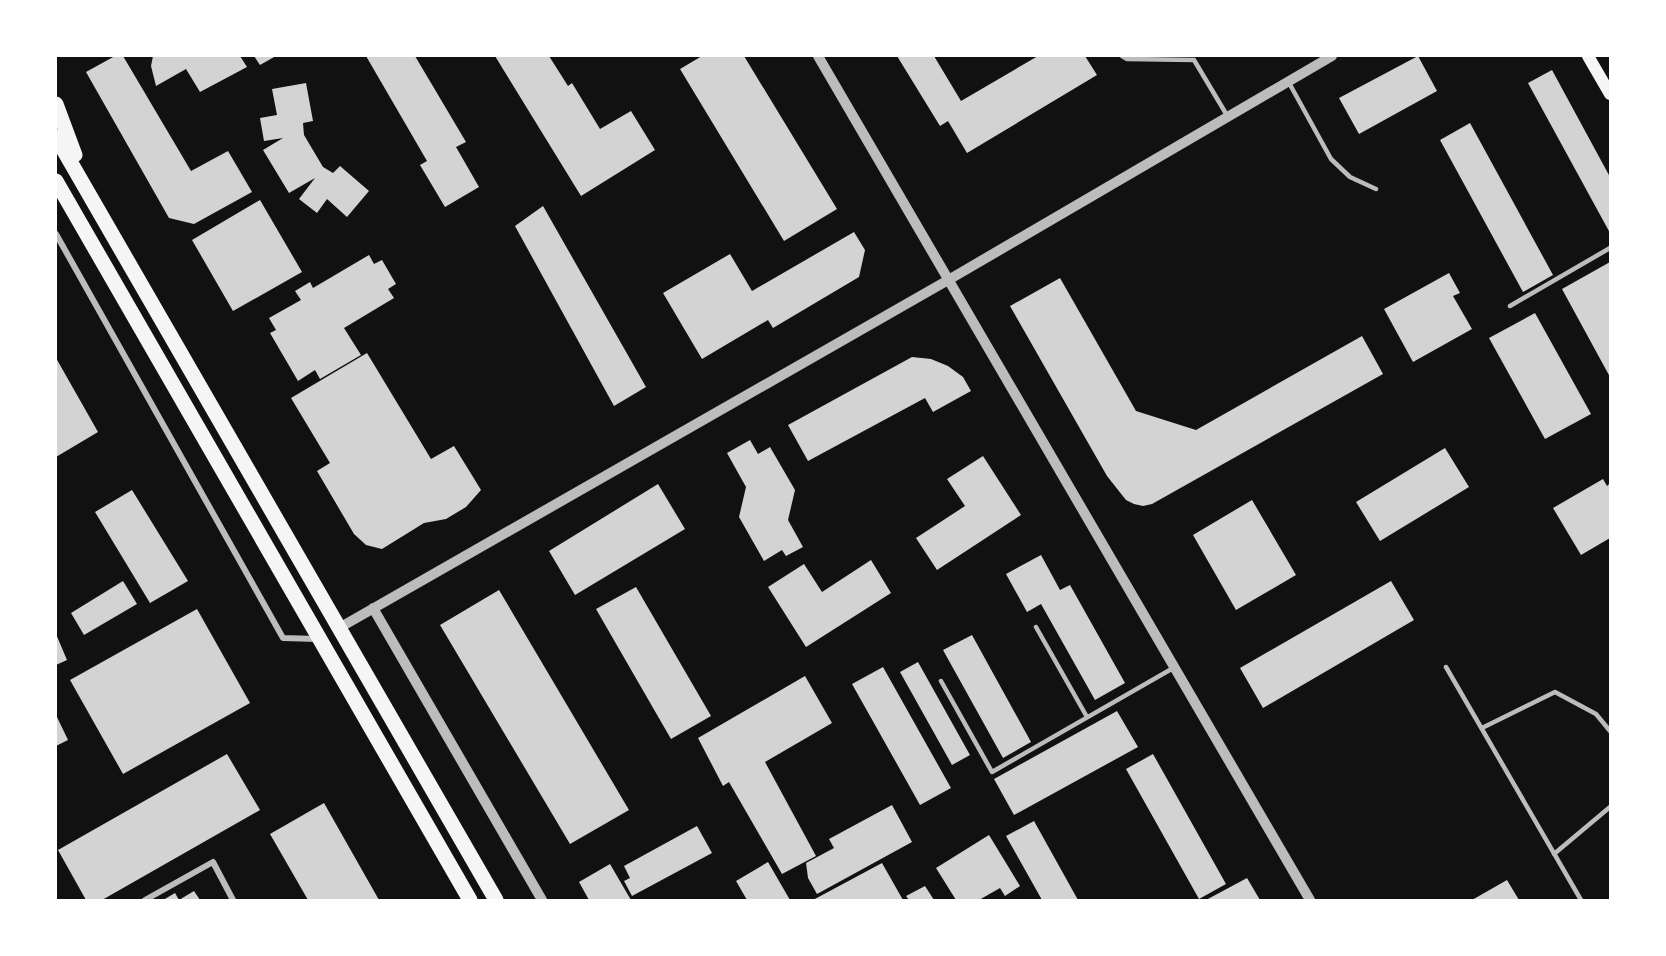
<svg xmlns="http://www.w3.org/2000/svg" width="1666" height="956" viewBox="0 0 1666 956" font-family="'Alegreya Sans',sans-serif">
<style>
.building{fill:#d3d3d3}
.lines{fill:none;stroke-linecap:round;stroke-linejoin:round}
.service{stroke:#bcbcbc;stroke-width:4.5}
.minor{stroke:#bcbcbc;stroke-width:6}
.tertiary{stroke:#bcbcbc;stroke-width:10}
.secondary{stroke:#f5f5f5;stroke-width:12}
.primary{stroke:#f5f5f5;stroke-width:15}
</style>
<rect width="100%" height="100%" fill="#111"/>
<path class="building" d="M 115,56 L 123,56 L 191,171 L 228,151 L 252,192 L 194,224 L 169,218 L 86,72 Z
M 153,56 L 240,56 L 247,67 L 200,92 L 186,69 L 156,86 L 151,66 Z
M 254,56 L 276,56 L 260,65 Z
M 366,56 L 415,56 L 466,142 L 456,147 L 479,187 L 445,207 L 420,165 L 427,161 Z
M 495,56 L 549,56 L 568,86 L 572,83 L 600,129 L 631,111 L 655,150 L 581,196 Z
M 702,56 L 744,56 L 837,209 L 784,241 L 680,69 Z
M 897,56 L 934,56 L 961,101 L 1038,56 L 1085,56 L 1097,75 L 967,153 L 948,121 L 940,126 Z
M 1418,56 L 1437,91 L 1359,134 L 1339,98 Z
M 1552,70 L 1610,177 L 1610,233 L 1528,83 Z
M 306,83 L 313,121 L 303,123 L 304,135 L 323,167 L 333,173 L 340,166 L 369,191 L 347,217 L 327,199 L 317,213 L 299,199 L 315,178 L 289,193 L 263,150 L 283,138 L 264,141 L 260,118 L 277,115 L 272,89 Z
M 1470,123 L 1553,275 L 1523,292 L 1440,140 Z
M 260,200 L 302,272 L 233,311 L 192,240 Z
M 543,206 L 646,387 L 614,406 L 515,226 Z
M 854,232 L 865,250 L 859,277 L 773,328 L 768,320 L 702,359 L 663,293 L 730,254 L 752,291 Z
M 369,255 L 374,264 L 382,260 L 396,284 L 388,289 L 394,298 L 344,328 L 361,355 L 320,379 L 315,370 L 298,381 L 270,333 L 276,330 L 269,318 L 301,300 L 295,291 L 310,282 L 313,288 Z
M 1610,262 L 1610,377 L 1562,289 Z
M 1449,273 L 1460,293 L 1453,296 L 1472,329 L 1413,362 L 1384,309 Z
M 1060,278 L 1136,411 L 1196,430 L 1362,336 L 1383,374 L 1152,504 L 1143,506 L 1134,504 L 1126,500 L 1107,476 L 1010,306 Z
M 1535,313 L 1591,414 L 1545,439 L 1489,338 Z
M 367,353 L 431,459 L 454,446 L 481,490 L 466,507 L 446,519 L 424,523 L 382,549 L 366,545 L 354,534 L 317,471 L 330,463 L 291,398 Z
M 912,357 L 931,359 L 948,366 L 963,377 L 971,391 L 933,412 L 925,398 L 808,461 L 788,425 Z
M 56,358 L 98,432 L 56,457 Z
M 750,440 L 758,454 L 770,447 L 795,490 L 788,520 L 803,547 L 786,556 L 782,550 L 764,561 L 739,517 L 746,487 L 727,453 Z
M 1445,448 L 1469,487 L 1380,541 L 1356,502 Z
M 983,456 L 1021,515 L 937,570 L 916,538 L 965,506 L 947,479 Z
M 1603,479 L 1607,486 L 1610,483 L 1610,538 L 1581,555 L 1553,508 Z
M 658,484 L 685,529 L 575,595 L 549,551 Z
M 132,490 L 188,581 L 150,603 L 95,512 Z
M 1252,500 L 1296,575 L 1236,610 L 1193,535 Z
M 1041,555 L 1060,590 L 1070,585 L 1125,683 L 1095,700 L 1041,604 L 1027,612 L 1006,574 Z
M 871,560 L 891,593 L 806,647 L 768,587 L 804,564 L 822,592 Z
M 123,581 L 137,604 L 84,635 L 71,613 Z
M 1391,581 L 1414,620 L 1263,708 L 1240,668 Z
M 636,587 L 711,716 L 671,739 L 596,609 Z
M 499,590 L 629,810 L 570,844 L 440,625 Z
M 197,609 L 250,703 L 123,774 L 70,680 Z
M 56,634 L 67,660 L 56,665 Z
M 972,635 L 1031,742 L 1003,758 L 943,650 Z
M 918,662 L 970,755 L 952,765 L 900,672 Z
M 883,667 L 951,788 L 920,805 L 852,684 Z
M 805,676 L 832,723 L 765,762 L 816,856 L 782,874 L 729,782 L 723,786 L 698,738 Z
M 1117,711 L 1138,747 L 1014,815 L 994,779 Z
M 56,715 L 68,740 L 56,746 Z
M 227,754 L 260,810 L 102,900 L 86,900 L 58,850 Z
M 1153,754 L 1226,884 L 1199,899 L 1126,769 Z
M 324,803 L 379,900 L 308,900 L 270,834 Z
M 892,805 L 912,842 L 817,894 L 808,878 L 806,863 L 834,848 L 829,839 Z
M 1034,821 L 1078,900 L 1042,900 L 1006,836 Z
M 697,826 L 712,853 L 632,896 L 624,881 L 630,878 L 624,866 Z
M 989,835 L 1020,886 L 1005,896 L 1000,888 L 979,900 L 956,900 L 936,868 Z
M 768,862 L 790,900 L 747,900 L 736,881 Z
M 882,863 L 903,900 L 872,899 L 813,900 Z
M 610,864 L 631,900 L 589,900 L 579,882 Z
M 1247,878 L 1260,900 L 1206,900 Z
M 1507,880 L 1519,900 L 1472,900 Z
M 925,886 L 934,900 L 909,900 L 906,896 Z
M 194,891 L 200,900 L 163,900 L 175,893 L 179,900 Z"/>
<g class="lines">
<path class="service" d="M 1122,56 L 1127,59 L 1194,60
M 1194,60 L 1228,117
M 1288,81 L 1331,159 L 1350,177 L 1376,189
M 1510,306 L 1610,248
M 1036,627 L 1087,717
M 1446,667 L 1581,900
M 941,681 L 992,772 L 1175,667
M 1482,728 L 1555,692 L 1596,714 L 1610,731
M 1554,854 L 1610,807"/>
<path class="minor" d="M 56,234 L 283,638 L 317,639
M 145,900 L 213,862 L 233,900"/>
<path class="tertiary" d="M 818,56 L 1310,900
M 373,608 L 542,900
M 339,628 L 950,279 L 1332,56"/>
<path class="secondary" d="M 1588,56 L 1610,94"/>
<path class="primary" d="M 56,104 L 75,155
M 56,137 L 496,900
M 56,181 L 470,900"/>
</g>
<rect width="1666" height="956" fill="none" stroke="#ffffff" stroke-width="114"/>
</svg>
